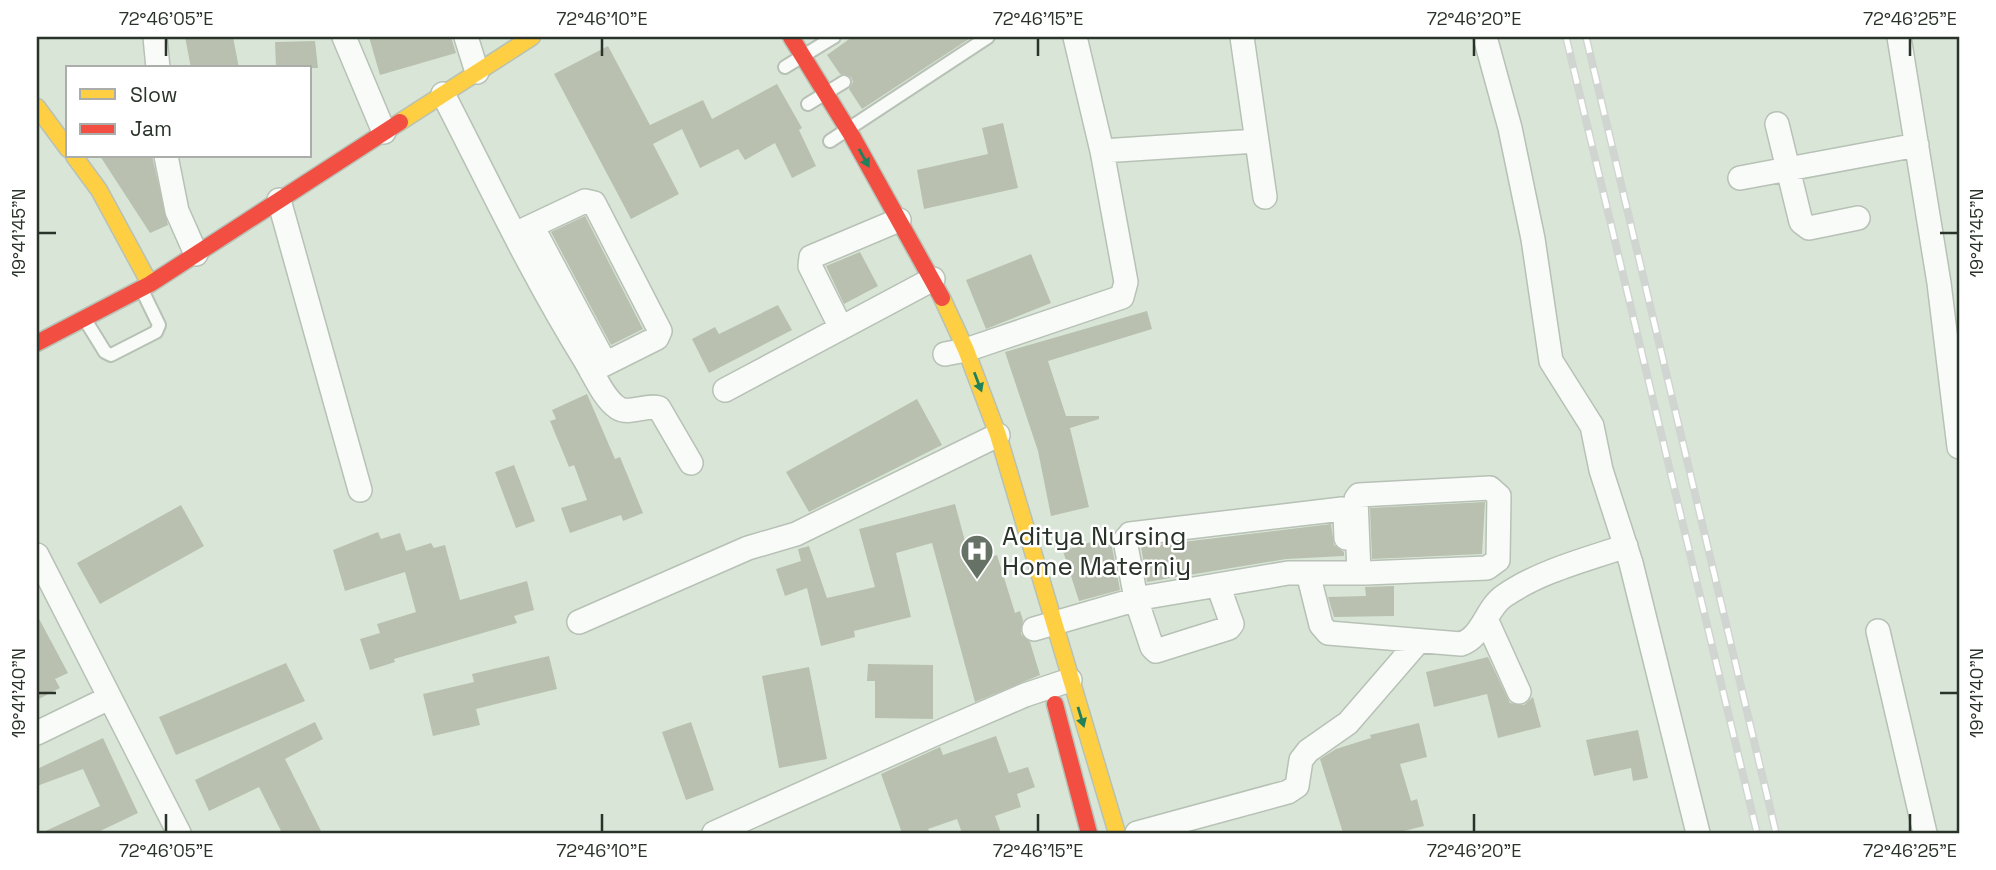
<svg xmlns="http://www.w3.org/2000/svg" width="1996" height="870" viewBox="0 0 1996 870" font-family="'Space Grotesk',sans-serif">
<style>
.building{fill:#b9c0af}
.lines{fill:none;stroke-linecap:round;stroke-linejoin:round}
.lane-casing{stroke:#b7c1b5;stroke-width:16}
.street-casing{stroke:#b7c1b5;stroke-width:26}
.slow-casing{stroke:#b7c1b5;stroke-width:19}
.jam-casing{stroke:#b7c1b5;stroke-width:19}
.lane{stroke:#f9fbf9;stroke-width:12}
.street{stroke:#f9fbf9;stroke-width:23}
.slow{stroke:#ffcf43;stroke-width:16}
.jam{stroke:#f24e42;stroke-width:16}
.rail-casing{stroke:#d1d5d1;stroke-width:8}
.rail{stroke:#fff;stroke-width:5;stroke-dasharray:16;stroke-linecap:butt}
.oneway{fill:#21815b}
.ticks{fill:none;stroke:#2a3329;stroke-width:2.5}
.labels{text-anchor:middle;stroke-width:5;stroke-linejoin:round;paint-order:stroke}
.poi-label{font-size:26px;fill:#2a3329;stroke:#fff;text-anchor:start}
.neatline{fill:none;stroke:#2a3329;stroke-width:2.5}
.ticks-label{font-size:18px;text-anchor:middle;fill:#2a3329}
</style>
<rect width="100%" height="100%" fill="#d9e6d7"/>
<path class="building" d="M 185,37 L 233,37 L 239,68 L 191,68 Z
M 369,37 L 451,37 L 456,53 L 380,75 Z
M 852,37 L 972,37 L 862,109 L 849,89 L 853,82 L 851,77 L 840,74 L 827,55 Z
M 315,41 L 318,68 L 276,68 L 275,42 Z
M 608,46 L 650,125 L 703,100 L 712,119 L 777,84 L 802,128 L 799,130 L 816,166 L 792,178 L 775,143 L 745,160 L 738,149 L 700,168 L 682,129 L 653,144 L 679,194 L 631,219 L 554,74 Z
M 1003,123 L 1018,188 L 924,209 L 917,170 L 988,154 L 982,128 Z
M 100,156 L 152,156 L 168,225 L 150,233 Z
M 585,216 L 643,329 L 611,345 L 551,232 Z
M 860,252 L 878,286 L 844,304 L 826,266 Z
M 1031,254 L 1051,303 L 986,329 L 966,280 Z
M 778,305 L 792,330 L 709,373 L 692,339 L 715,327 L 719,334 Z
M 1147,311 L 1152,329 L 1048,361 L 1066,416 L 1099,416 L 1099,419 L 1070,428 L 1089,507 L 1051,516 L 1038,451 L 1005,352 Z
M 587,394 L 615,459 L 620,457 L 643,513 L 623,521 L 621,515 L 570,533 L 561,508 L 587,500 L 574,465 L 569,467 L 550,421 L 556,419 L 552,410 Z
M 917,399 L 942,445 L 809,512 L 786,472 Z
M 514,465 L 535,521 L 516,528 L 495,472 Z
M 1485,502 L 1482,554 L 1372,559 L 1370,508 Z
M 955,504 L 971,563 L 997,555 L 1015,613 L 1020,611 L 1023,620 L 1021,634 L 1030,642 L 1040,675 L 975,702 L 932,543 L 896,553 L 911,617 L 854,631 L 855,637 L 821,646 L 807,588 L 785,596 L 776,569 L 801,561 L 798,549 L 809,546 L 827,598 L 875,587 L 859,529 Z
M 181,505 L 204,546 L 100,604 L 77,563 Z
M 1331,524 L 1334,545 L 1344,552 L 1344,556 L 1286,559 L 1147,582 L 1141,547 Z
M 378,532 L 381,539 L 400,533 L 406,551 L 431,543 L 434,548 L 445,545 L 460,600 L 527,581 L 534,610 L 514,616 L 517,623 L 394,659 L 395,662 L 370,670 L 360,639 L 380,633 L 377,624 L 416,612 L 405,572 L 345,591 L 333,550 Z
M 1110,536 L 1120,590 L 1079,601 L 1063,551 Z
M 1394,586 L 1394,616 L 1334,617 L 1328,597 L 1366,596 L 1365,587 Z
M 37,615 L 68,673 L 55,679 L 60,688 L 37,700 Z
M 549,656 L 557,689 L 476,709 L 480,725 L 433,736 L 423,694 L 474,682 L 472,674 Z
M 1488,657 L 1510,703 L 1524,705 L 1533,697 L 1541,727 L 1498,738 L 1487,694 L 1434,707 L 1426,672 Z
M 286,663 L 305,701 L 176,755 L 159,717 Z
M 868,664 L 933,665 L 933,719 L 875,718 L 875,681 L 867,681 Z
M 809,667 L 827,759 L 779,768 L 762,676 Z
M 315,722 L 323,739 L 285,759 L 322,833 L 282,833 L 259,787 L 209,811 L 195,780 Z
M 691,722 L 714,790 L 686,800 L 662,732 Z
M 1419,723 L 1427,757 L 1400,764 L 1411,801 L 1417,799 L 1424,826 L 1396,833 L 1343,833 L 1320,759 L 1336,749 L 1371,738 L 1370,735 Z
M 1638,730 L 1648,778 L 1633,781 L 1631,768 L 1594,776 L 1586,740 Z
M 996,736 L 1009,773 L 1028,767 L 1035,787 L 1017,794 L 1021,807 L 995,816 L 1001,833 L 962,833 L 957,819 L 928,829 L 930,833 L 902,833 L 881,774 L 940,747 L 943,755 Z
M 103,738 L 138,813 L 96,833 L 41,833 L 100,806 L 83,769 L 37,786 L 37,769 Z"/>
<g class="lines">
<defs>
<path id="lane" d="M 785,67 L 834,37
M 808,104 L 844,82
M 830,141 L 988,37
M 84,318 L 105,352 L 111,355 L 156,332 L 159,325 L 142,290"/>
<path id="street" d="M 155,37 L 158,68
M 344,37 L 384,132
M 466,37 L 477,72
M 1075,37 L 1102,151
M 1242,37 L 1265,197
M 1485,37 L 1510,128 L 1533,239 L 1551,361 L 1592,426 L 1601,470 L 1631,563 L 1698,833
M 1899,37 L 1939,283 L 1959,447
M 443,94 C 489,183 532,275 585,360 C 594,375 604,399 618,408 C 629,415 647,404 659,408 L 691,463
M 1777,124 L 1801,222 L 1809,228 L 1858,218
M 166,156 L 177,211 L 196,254
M 1740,178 L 1917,145
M 279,200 L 360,490
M 532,226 L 605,363
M 515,234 L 585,201 L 594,203 L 660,331 L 657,338 L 591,371
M 840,326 L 810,266 L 811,257 L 899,220
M 945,354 L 966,350 L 1122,297 L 1126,282 L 1102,151 L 1257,141
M 725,390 L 933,279
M 37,555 L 179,833
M 1308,573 L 1321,625 L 1328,633 L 1461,644 C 1483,637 1486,608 1504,596 C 1540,571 1585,560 1626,546
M 1218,585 L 1232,624 L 1229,628 L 1156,651 L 1152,647 L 1136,599 L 1125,540 L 1130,534 L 1342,509 L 1345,514 L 1346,538
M 1486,619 L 1519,692
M 579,622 L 748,548 L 796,534 L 998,435
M 1034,629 L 1141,598 L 1288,573 C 1314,573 1340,573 1366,573 L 1487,568 L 1498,560 L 1499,496 L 1490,488 L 1359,495 L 1356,499 L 1359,573
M 1878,631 L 1925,833
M 37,733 L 109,698
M 714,833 L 944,730 L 1025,695 L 1070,680
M 1137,833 L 1288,792 L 1297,786 L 1301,760 L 1308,751 L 1348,723 L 1418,642"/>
<path id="slow" d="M 37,107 L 68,149
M 400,122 L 532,37
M 74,156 L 99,190 L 150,284
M 942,298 L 966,350 L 998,435 L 1117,833"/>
<path id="jam" d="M 791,37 L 852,136 L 942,298
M 37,343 L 150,284 L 400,122
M 1055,704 L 1089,833"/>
</defs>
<use href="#lane" class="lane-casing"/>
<use href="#street" class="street-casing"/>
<use href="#slow" class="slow-casing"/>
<use href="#jam" class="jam-casing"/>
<use href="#lane" class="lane"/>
<use href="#street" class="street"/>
<use href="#slow" class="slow"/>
<use href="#jam" class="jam"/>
<defs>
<path id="rail" d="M 1566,37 L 1757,833
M 1586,37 L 1776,833"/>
</defs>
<use href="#rail" class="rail-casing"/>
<use href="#rail" class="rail"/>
</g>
<defs><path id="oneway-solid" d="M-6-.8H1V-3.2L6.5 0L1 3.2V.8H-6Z" transform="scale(1.75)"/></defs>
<g class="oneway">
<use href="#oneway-solid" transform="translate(864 158) rotate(61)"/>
<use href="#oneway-solid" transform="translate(978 382) rotate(69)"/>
<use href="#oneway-solid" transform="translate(1081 717) rotate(73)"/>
</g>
<path class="ticks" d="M 166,38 L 166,56M 602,38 L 602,56M 1038,38 L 1038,56M 1474,38 L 1474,56M 1910,38 L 1910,56M 38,233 L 56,233M 1940,233 L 1958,233M 38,693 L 56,693M 1940,693 L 1958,693M 166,814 L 166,832M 602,814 L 602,832M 1038,814 L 1038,832M 1474,814 L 1474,832M 1910,814 L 1910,832"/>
<defs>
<symbol id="hospital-pin" viewBox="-11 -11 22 30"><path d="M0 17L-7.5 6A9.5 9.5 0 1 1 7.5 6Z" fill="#677266" stroke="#fff"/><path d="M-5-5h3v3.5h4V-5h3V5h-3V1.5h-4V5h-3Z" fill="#fff"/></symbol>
</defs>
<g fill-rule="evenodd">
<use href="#hospital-pin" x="958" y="532" width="38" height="52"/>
</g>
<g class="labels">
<g class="poi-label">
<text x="1002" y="545">Aditya Nursing<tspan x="1002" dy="30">Home Materniy</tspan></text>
</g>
</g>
<rect width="1996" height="870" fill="none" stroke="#ffffff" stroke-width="77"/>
<rect x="66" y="66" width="245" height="91" fill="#ffffff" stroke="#aaada9" stroke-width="2"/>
<rect x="80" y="89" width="35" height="10" fill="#ffcf43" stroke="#aaada9" stroke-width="2"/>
<text x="130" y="102" font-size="21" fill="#2a3329">Slow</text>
<rect x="80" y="124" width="35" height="10" fill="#f24e42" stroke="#aaada9" stroke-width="2"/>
<text x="130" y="136" font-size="21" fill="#2a3329">Jam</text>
<rect x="38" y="38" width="1920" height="794" class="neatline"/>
<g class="ticks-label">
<text x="166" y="25">72°46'05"E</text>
<text x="602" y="25">72°46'10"E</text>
<text x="1038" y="25">72°46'15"E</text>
<text x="1474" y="25">72°46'20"E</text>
<text x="1910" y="25">72°46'25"E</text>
<text transform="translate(19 233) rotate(-90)" y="6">19°41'45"N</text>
<text transform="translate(1977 233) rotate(-90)" y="6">19°41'45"N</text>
<text transform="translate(19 693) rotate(-90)" y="6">19°41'40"N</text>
<text transform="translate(1977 693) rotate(-90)" y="6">19°41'40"N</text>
<text x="166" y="857">72°46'05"E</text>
<text x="602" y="857">72°46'10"E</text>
<text x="1038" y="857">72°46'15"E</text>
<text x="1474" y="857">72°46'20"E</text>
<text x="1910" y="857">72°46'25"E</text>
</g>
</svg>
